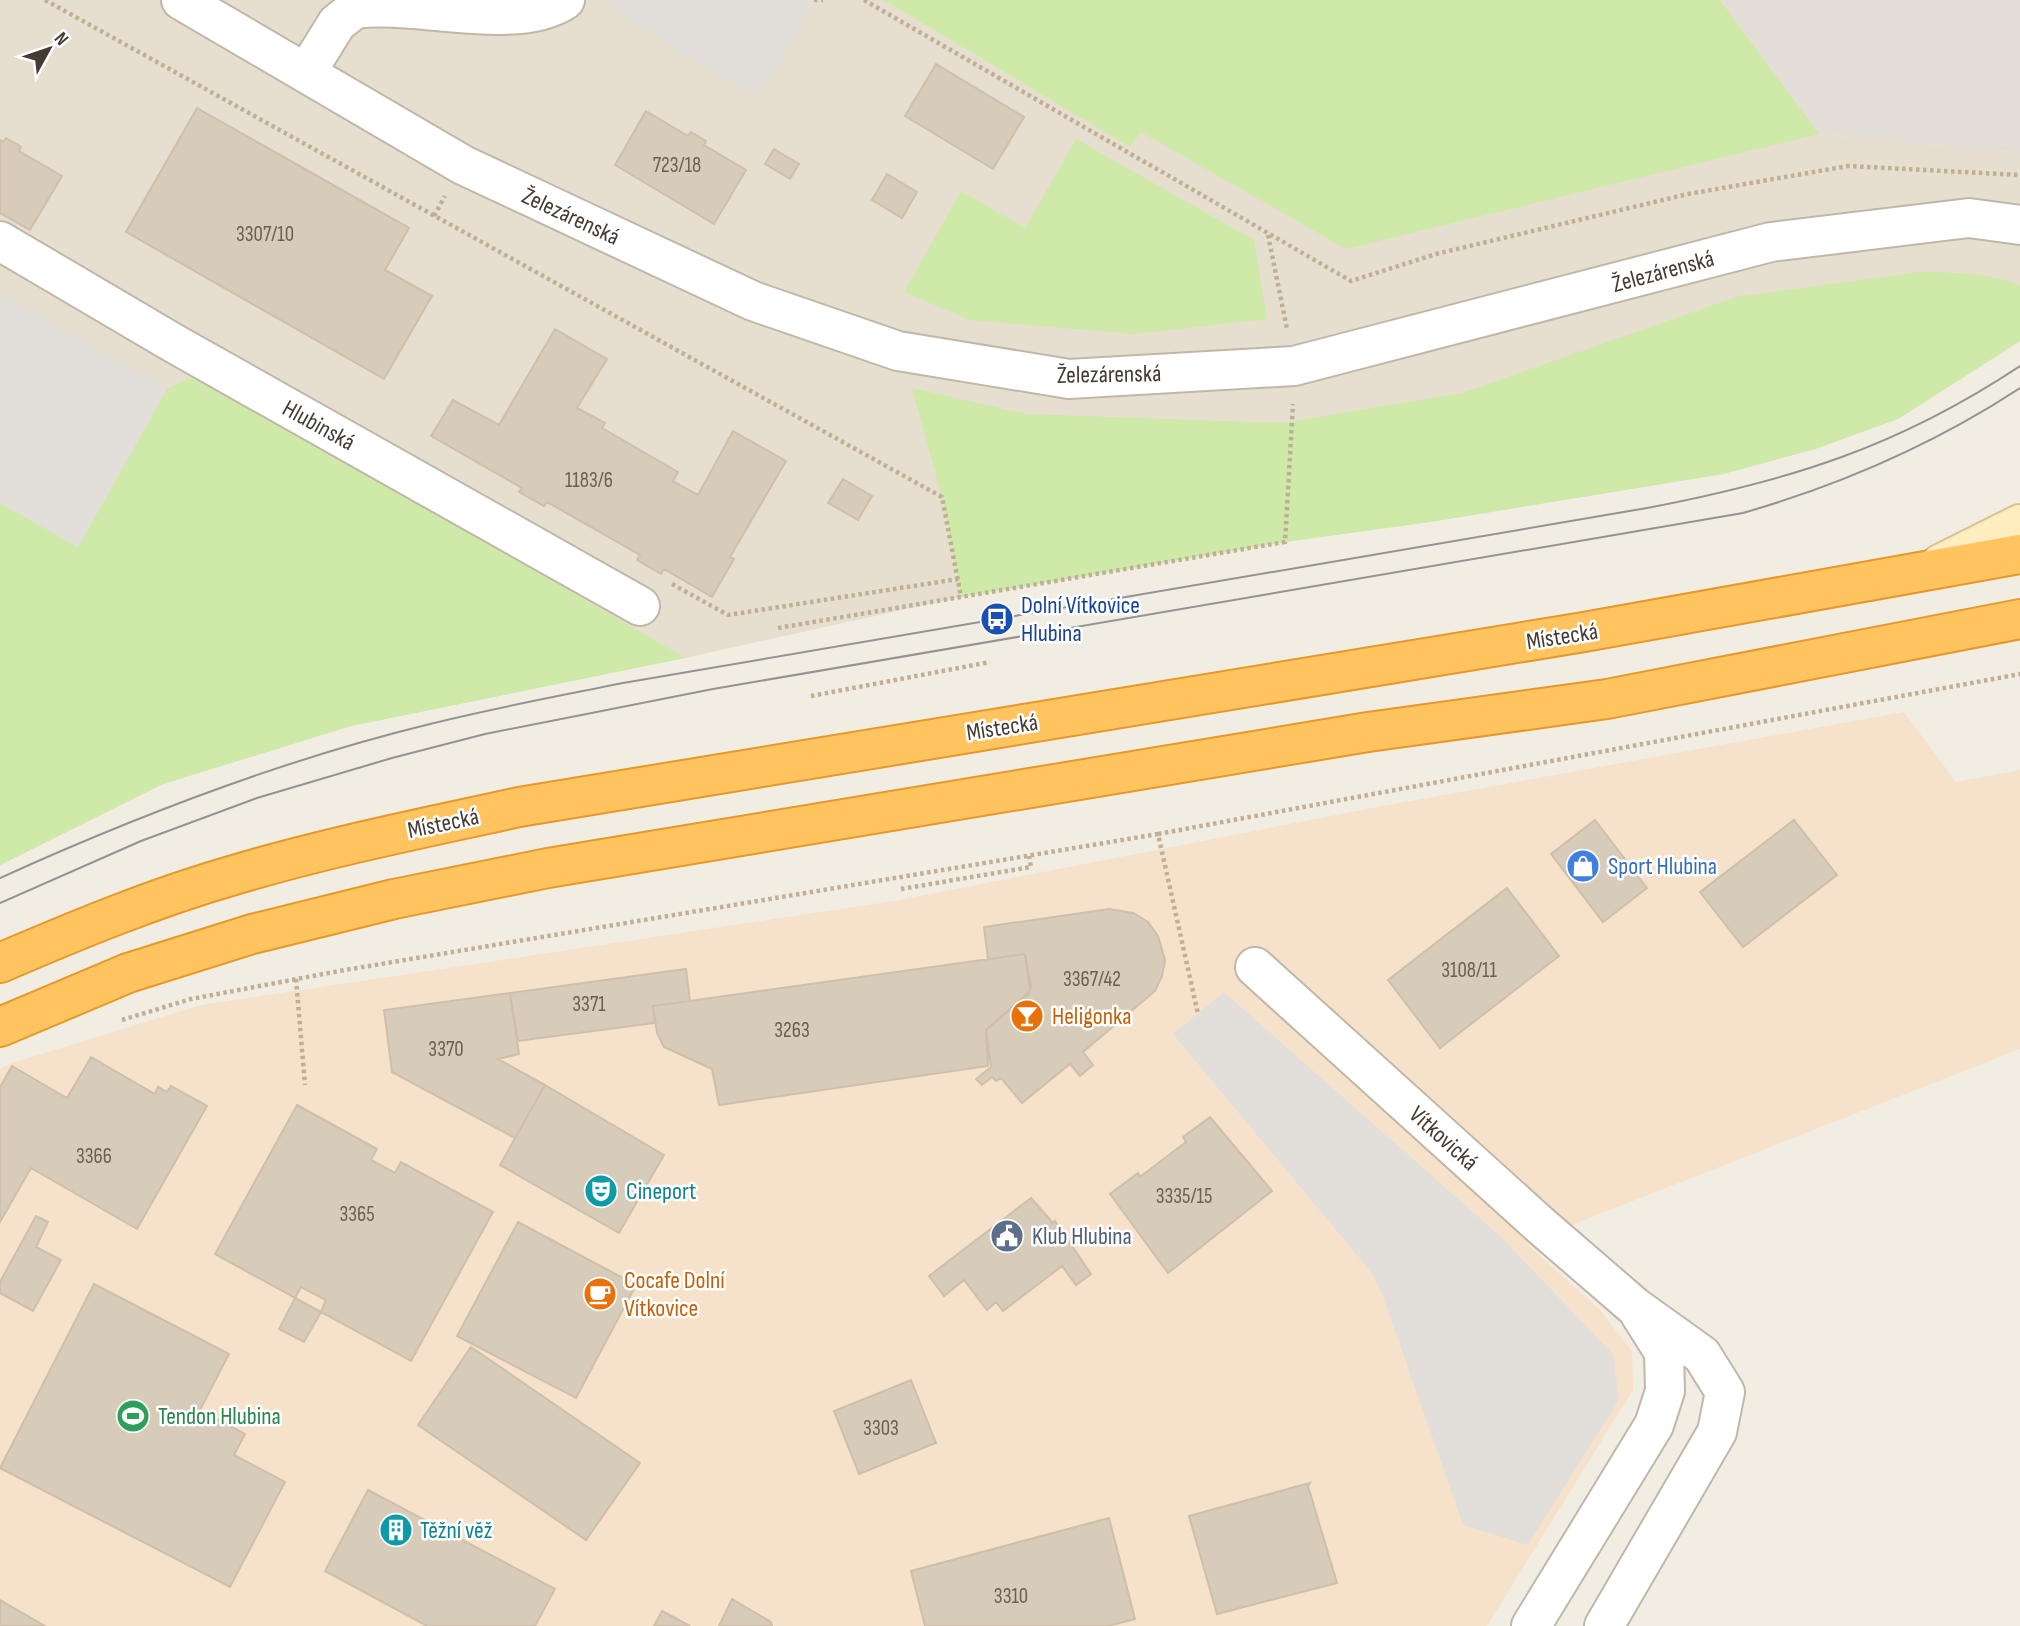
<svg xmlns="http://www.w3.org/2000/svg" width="2020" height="1626" viewBox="0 0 2020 1626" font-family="'Sofia Sans Condensed',sans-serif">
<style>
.residential{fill:#e6dfd0}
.commercial{fill:#f6e2cb}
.industrial{fill:#e4ded8}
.green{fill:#cee9a8}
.parking{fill:#e2dfdb}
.building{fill:#d7cbba;stroke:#cfbfaa;stroke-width:2}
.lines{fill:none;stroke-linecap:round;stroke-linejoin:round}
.street-casing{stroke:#c1b7a8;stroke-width:42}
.secondary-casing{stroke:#d8c291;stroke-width:42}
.highway-casing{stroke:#e4992b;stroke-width:42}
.path{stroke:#c0af95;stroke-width:4.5;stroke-dasharray:3.5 3.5;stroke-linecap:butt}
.street{stroke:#fff;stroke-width:38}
.secondary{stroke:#ffedbf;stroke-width:38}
.highway{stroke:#ffc460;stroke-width:38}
.tram{stroke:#939393;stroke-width:2}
.labels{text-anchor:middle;stroke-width:5;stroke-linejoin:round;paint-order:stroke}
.number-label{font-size:21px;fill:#696055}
.street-label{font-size:24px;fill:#443c33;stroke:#fff}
.transit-label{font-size:24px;fill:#164399;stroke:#fff;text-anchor:start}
.shop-label{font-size:24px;fill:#366cbe;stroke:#fff;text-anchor:start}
.food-label{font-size:24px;fill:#c56008;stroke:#fff;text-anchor:start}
.culture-label{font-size:24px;fill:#0d838f;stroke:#fff;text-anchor:start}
.service-label{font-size:24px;fill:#4e5e75;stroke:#fff;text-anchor:start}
.leisure-label{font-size:24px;fill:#27864d;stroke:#fff;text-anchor:start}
</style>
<rect width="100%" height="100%" fill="#f2ede2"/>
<path class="residential" d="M 0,0 L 1720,0 L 1820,134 L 2020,153 L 2020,341 L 1898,419 L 1815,449 L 1723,474 L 1430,522 L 1285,542 L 961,597 L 685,658 L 351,726 L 163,784 L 0,865 Z"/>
<path class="commercial" d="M 1904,712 L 1956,782 L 2020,770 L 2020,1049 L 1526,1243 L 1600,1310 L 1632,1351 L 1633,1390 L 1487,1626 L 0,1626 L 0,1069 L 12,1063 L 201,1005 L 894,901 L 1377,807 Z"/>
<path class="industrial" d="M 1720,0 L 2020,0 L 2020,153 L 1819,134 Z"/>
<path class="green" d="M 884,0 L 1720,0 L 1819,134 L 1346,249 L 1141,132 L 1130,147 Z
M 1076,139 L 1254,240 L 1267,319 L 1134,334 L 970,320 L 904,292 L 961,191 L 1025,228 Z
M 1919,272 C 1953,272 1987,273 2020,285 L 2020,341 L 1898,419 L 1815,449 L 1723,474 L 1430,522 L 1285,542 L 961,597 L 942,497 L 912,388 L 1027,414 L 1282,423 L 1462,393 L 1736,297 Z
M 197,375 L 685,658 L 351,726 L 163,784 L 0,865 L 0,503 L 78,547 L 167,389 Z"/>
<path class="parking" d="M 597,0 L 816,0 L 757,98 Z
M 0,294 L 167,389 L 78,547 L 0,503 Z
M 1224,992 L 1499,1235 L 1613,1354 L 1619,1400 L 1528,1545 L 1463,1525 L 1382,1294 L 1371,1272 L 1173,1034 Z"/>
<path class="building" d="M 936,64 L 1024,117 L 993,169 L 905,116 Z
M 197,108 L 409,228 L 385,270 L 432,296 L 384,379 L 126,232 Z
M 646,111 L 688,136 L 691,132 L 706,141 L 704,145 L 746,170 L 714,224 L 615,165 Z
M 6,138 L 21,147 L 19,151 L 62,176 L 30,230 L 0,213 L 0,140 L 3,142 Z
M 774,149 L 799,164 L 790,179 L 765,164 Z
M 887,174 L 917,192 L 902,218 L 872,200 Z
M 555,329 L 607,359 L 577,408 L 605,423 L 602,428 L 678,472 L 673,481 L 698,495 L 733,431 L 786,461 L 730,557 L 734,559 L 712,597 L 664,569 L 661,574 L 637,560 L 640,555 L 547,502 L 544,506 L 519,492 L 522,488 L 431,436 L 453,400 L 499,425 Z
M 843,479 L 872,496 L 858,520 L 828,503 Z
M 1595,820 L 1647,888 L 1603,922 L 1551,854 Z
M 1794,820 L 1837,875 L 1743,947 L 1700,892 Z
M 1507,888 L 1559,956 L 1440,1048 L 1388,980 Z
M 1109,909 L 1133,913 L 1148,922 L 1158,936 L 1165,960 L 1162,976 L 1155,991 L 1083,1052 L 1093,1065 L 1080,1076 L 1070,1064 L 1022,1103 L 1001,1078 L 996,1081 L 992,1077 L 982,1085 L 976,1079 L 991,1067 L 986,1030 L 1028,995 L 1031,987 L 1025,954 L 988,959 L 984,927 Z
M 1025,954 L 1030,991 L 986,1030 L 988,1066 L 719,1105 L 712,1069 L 664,1047 L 657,1033 L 653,1006 Z
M 686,969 L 690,1001 L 653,1006 L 655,1023 L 518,1041 L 510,993 Z
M 510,993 L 519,1054 L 498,1059 L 545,1085 L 515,1138 L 392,1072 L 384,1010 Z
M 91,1057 L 155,1094 L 158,1087 L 167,1092 L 171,1086 L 207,1106 L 137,1229 L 31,1168 L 0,1222 L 0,1087 L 12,1066 L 67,1098 Z
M 545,1085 L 664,1155 L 619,1233 L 500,1165 Z
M 297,1105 L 377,1149 L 371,1160 L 395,1173 L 401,1162 L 493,1212 L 411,1361 L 321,1312 L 326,1300 L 301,1287 L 295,1298 L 215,1254 Z
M 1210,1117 L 1272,1191 L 1168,1273 L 1110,1194 L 1138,1173 L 1140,1177 L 1186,1142 L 1183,1137 Z
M 1031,1198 L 1053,1223 L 1055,1221 L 1091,1274 L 1076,1285 L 1062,1266 L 1003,1311 L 996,1302 L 987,1310 L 964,1280 L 944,1296 L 929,1276 Z
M 36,1216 L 48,1222 L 36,1247 L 61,1260 L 33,1311 L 0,1293 L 0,1282 Z
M 518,1222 L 636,1285 L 576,1398 L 457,1336 Z
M 94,1284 L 229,1354 L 200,1410 L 245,1434 L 234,1455 L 285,1482 L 230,1587 L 0,1468 Z
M 295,1298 L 321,1312 L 304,1342 L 279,1329 Z
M 471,1347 L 640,1463 L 586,1540 L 418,1425 Z
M 911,1380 L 936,1443 L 859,1474 L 834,1411 Z
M 1310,1483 L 1308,1486 L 1337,1583 L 1217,1614 L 1189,1516 Z
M 368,1490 L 555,1589 L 535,1626 L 427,1626 L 325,1571 Z
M 1109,1518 L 1135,1619 L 1108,1626 L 925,1626 L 911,1571 Z
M 732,1599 L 771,1622 L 772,1626 L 719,1626 Z
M 0,1600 L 45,1626 L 0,1626 Z
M 662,1611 L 690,1626 L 654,1626 Z"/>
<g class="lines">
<defs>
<path id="street" d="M 181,0 L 463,165 L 753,301 L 898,351 L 1069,379 L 1294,366 L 1771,242 L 1969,218 L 2020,225
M 306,73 L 337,23 L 355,9 C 415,0 516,33 565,0
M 0,241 L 175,344 L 640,606
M 1255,967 L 1539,1224 L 1635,1307 L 1702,1355 L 1725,1392 L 1717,1432 L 1604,1626
M 1531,1626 L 1654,1425 L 1665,1391 L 1664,1352 L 1640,1314"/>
<path id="secondary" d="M 1940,564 L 2020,524"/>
<path id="highway" d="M 0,963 C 77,930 154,898 234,875 C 328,847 424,828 519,807 L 1584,632 L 2020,554
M 0,1027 L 128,973 L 252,934 L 394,899 L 548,868 L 1368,732 L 1607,699 L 2020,619"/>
</defs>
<use href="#street" class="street-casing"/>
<use href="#secondary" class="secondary-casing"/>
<use href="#highway" class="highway-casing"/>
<path class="path" d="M 45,0 L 942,497 L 961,597
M 814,0 L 823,0
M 864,0 L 1351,281 L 1436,254 L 1688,194 L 1848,166 L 2020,175
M 434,216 L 445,196
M 1268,235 L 1287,329
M 672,584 L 728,615 L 958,579
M 778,628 L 1285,542 L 1293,404
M 811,696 L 990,662
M 1158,834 L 2020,674
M 901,889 L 1031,867 L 1029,856
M 296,979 L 305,1085
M 122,1020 L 191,999 L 339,971 L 1158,834 L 1198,1014"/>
<use href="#street" class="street"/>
<use href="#secondary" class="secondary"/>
<use href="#highway" class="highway"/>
<path class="tram" d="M 0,878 C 139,815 282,760 430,724 C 494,708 559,696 623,683 L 1647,508 C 1789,481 1898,447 2020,366
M 0,903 L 141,841 L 257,798 L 392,758 L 485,734 L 713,689 L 1743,513 C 1843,484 1933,445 2020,388"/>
</g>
<defs>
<symbol id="bus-disc" viewBox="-11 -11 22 22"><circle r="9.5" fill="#1a4fb4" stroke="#fff"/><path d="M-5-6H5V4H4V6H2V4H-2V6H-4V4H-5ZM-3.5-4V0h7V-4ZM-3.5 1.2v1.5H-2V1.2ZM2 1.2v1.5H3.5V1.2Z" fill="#fff"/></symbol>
<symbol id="shop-disc" viewBox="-11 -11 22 22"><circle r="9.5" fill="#3f7fe0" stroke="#fff"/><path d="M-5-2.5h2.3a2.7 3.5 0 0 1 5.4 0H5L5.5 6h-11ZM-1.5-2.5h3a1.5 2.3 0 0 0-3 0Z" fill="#fff"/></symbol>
<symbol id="bar-disc" viewBox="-11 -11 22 22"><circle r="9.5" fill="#e8710a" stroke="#fff"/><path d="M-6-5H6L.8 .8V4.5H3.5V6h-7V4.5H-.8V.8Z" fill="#fff"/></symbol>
<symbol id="theatre-disc" viewBox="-11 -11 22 22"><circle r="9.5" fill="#0f9aa8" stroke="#fff"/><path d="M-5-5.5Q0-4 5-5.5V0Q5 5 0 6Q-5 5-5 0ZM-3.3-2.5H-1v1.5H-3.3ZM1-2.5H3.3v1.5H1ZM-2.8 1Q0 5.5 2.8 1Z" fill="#fff"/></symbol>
<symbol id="civic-disc" viewBox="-11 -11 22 22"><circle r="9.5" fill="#5c6f8a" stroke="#fff"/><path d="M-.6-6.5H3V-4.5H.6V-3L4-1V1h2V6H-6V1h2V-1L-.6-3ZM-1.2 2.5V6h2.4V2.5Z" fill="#fff"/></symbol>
<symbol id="cafe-disc" viewBox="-11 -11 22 22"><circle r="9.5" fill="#e8710a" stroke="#fff"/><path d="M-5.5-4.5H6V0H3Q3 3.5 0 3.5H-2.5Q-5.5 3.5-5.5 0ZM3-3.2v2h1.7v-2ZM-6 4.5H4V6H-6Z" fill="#fff"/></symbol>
<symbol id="stadium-disc" viewBox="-11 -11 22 22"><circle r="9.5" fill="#2e9e5b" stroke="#fff"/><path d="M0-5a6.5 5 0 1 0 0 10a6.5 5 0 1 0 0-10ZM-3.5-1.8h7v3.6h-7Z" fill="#fff"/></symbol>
<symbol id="building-disc" viewBox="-11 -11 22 22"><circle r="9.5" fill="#0f9aa8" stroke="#fff"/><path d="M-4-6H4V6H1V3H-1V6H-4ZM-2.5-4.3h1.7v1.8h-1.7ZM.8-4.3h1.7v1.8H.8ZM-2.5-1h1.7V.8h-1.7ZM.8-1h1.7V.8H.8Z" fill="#fff"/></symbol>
</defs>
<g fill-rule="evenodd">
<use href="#bus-disc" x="978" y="600" width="38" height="38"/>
<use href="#shop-disc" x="1564" y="847" width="38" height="38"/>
<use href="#bar-disc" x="1008" y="997" width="38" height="38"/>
<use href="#theatre-disc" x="582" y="1172" width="38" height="38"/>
<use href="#civic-disc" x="988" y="1217" width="38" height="38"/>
<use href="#cafe-disc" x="581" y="1275" width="38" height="38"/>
<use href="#stadium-disc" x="114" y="1397" width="38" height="38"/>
<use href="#building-disc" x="377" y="1511" width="38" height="38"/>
</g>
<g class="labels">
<g class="number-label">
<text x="677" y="172">723/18</text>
<text x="265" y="241">3307/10</text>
<text x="589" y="487">1183/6</text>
<text x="1469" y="977">3108/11</text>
<text x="1092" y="986">3367/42</text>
<text x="589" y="1011">3371</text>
<text x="792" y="1037">3263</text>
<text x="446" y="1056">3370</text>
<text x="94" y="1163">3366</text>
<text x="1184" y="1203">3335/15</text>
<text x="357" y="1221">3365</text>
<text x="881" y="1435">3303</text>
<text x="1011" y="1603">3310</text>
</g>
<g class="street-label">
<text transform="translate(571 216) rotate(25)" y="8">Železárenská</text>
<text transform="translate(1663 271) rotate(-15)" y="8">Železárenská</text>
<text transform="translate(1109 374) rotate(-1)" y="8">Železárenská</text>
<text transform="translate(319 425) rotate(29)" y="8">Hlubinská</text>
<text transform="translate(1562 636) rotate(-9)" y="8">Místecká</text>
<text transform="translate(1002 727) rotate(-9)" y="8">Místecká</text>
<text transform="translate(443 823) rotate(-12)" y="8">Místecká</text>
<text transform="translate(1444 1138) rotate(42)" y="8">Vítkovická</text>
</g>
<g class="transit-label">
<text x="1021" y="613">Dolní Vítkovice<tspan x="1021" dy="28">Hlubina</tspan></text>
</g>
<g class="shop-label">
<text x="1608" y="874">Sport Hlubina</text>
</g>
<g class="food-label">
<text x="1052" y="1024">Heligonka</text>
<text x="624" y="1288">Cocafe Dolní<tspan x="624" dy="28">Vítkovice</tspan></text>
</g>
<g class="culture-label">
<text x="626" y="1199">Cineport</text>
<text x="420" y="1538">Těžní věž</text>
</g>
<g class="service-label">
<text x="1032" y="1244">Klub Hlubina</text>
</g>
<g class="leisure-label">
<text x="158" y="1424">Tendon Hlubina</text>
</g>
</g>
<g transform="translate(49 49) rotate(50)" stroke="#ffffff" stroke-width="5" paint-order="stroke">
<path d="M0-5L12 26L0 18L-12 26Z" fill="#443c33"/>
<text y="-10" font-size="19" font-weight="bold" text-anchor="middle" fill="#443c33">N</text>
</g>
</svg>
